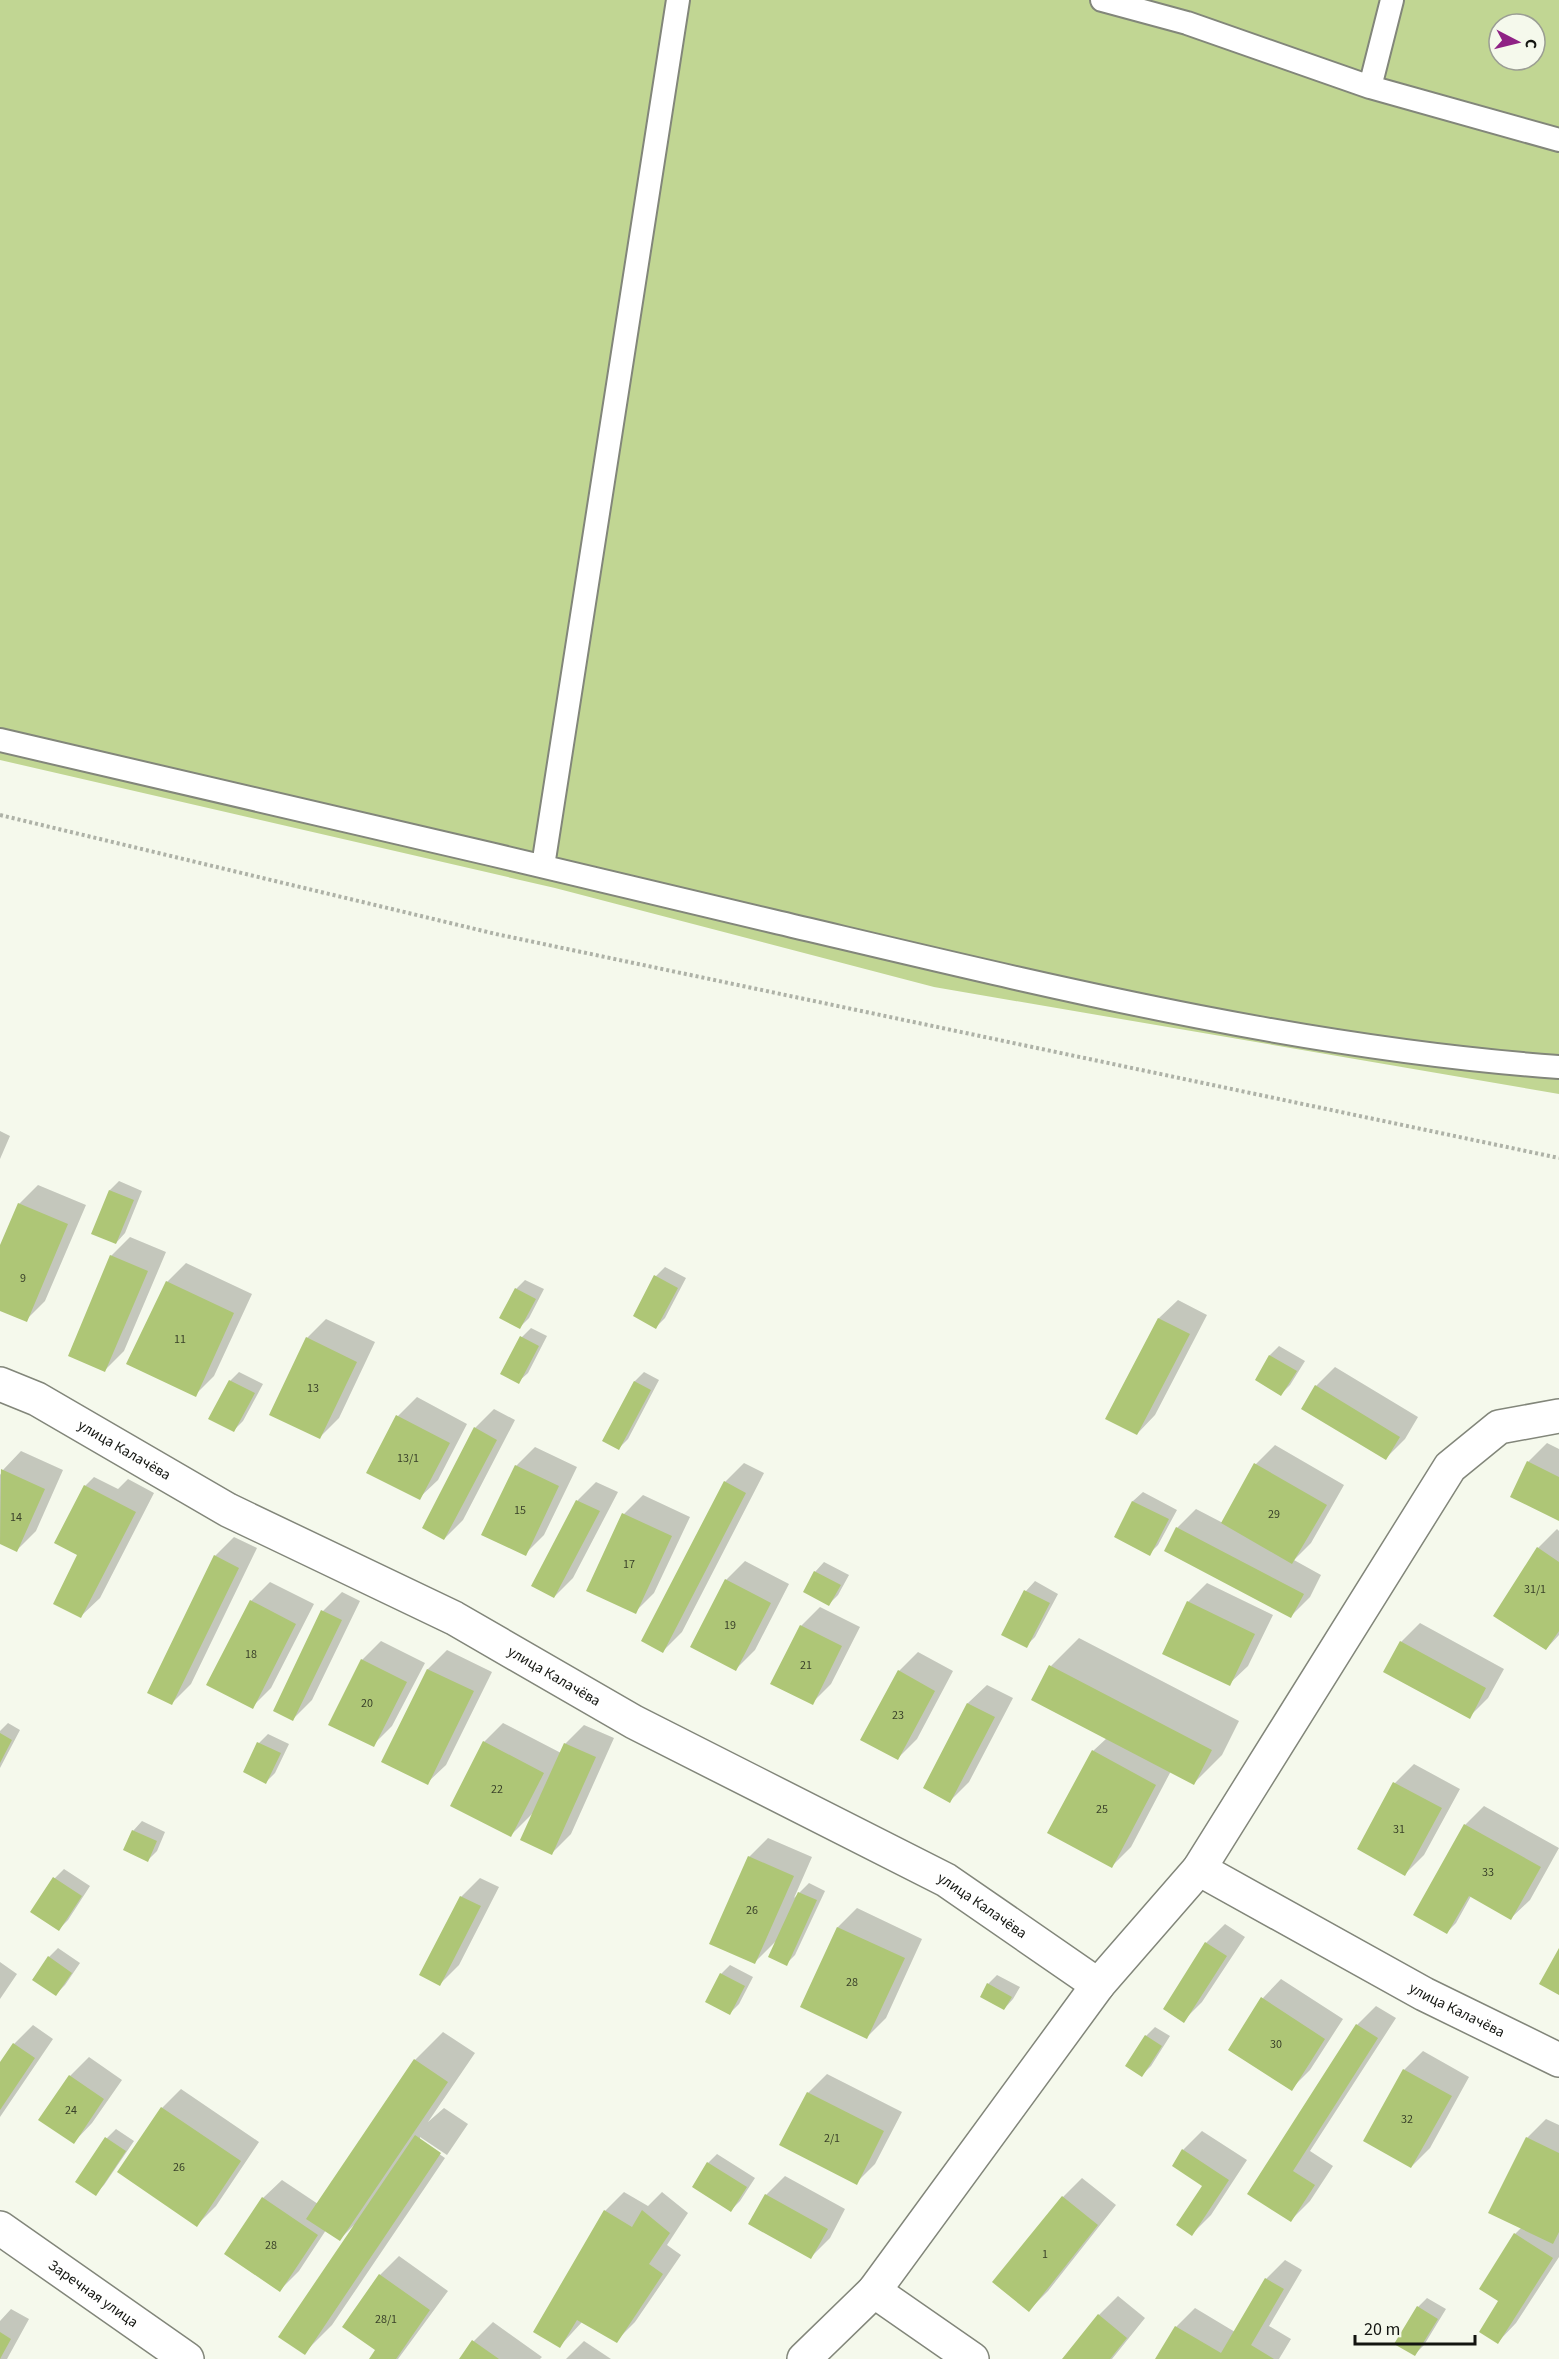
<svg xmlns="http://www.w3.org/2000/svg" width="1559" height="2359" viewBox="0 0 1559 2359" font-family="'Source Sans 3',sans-serif">
<style>
.green{fill:#c1d693;fill-rule:evenodd}
.shadow{fill:#0003}
.building{fill:#aec676}
.lines{fill:none;stroke-linecap:round;stroke-linejoin:round}
.lane-casing{stroke:#82867a;stroke-width:26}
.street-casing{stroke:#82867a;stroke-width:36}
.path{stroke:#aeb2a7;stroke-width:4;stroke-dasharray:3 3;stroke-linecap:butt}
.lane{stroke:#fff;stroke-width:22}
.street{stroke:#fff;stroke-width:33}
.labels{text-anchor:middle;stroke-width:5;stroke-linejoin:round;paint-order:stroke}
.number-label{font-size:12px;fill:#3a412a}
.street-label{font-size:15px;fill:#131510;stroke:#f5f9ec}
</style>
<rect width="100%" height="100%" fill="#f5f9ec"/>
<path class="green" d="M 0,0 L 1559,0 L 1559,1094 L 934,987 L 555,888 L 0,760 ZM 1499,24 L 1535,24 L 1535,60 L 1499,60 Z"/>
<path class="shadow" d="M 0,1131 L 10,1136 L 0,1159 Z
M 119,1181 L 142,1191 L 125,1233 L 116,1243 L 93,1233 L 110,1190 Z
M 38,1185 L 86,1205 L 45,1301 L 26,1320 L 0,1309 L 0,1249 L 19,1204 Z
M 130,1237 L 166,1252 L 124,1351 L 105,1370 L 111,1256 Z
M 186,1263 L 252,1294 L 214,1376 L 195,1395 L 167,1282 Z
M 665,1267 L 686,1278 L 665,1318 L 656,1327 L 656,1276 Z
M 525,1280 L 544,1289 L 529,1318 L 520,1327 L 516,1289 Z
M 1178,1300 L 1207,1315 L 1155,1415 L 1137,1434 L 1107,1418 L 1159,1318 Z
M 326,1319 L 375,1342 L 339,1418 L 320,1437 L 307,1338 Z
M 531,1328 L 547,1336 L 528,1373 L 518,1382 L 522,1337 Z
M 1279,1346 L 1305,1361 L 1290,1385 L 1281,1394 L 1257,1379 L 1270,1355 Z
M 1335,1367 L 1418,1417 L 1405,1439 L 1386,1458 L 1316,1386 Z
M 239,1372 L 263,1384 L 243,1421 L 234,1430 L 230,1381 Z
M 644,1372 L 659,1380 L 628,1439 L 619,1448 L 604,1441 L 635,1381 Z
M 417,1397 L 467,1424 L 438,1480 L 419,1498 L 398,1416 Z
M 494,1409 L 515,1420 L 463,1520 L 444,1539 L 475,1428 Z
M 1547,1443 L 1559,1449 L 1559,1520 L 1528,1462 Z
M 1275,1445 L 1344,1485 L 1311,1543 L 1294,1560 L 1321,1575 L 1310,1597 L 1291,1616 L 1177,1528 L 1196,1509 L 1223,1523 L 1256,1464 Z
M 535,1447 L 577,1467 L 544,1535 L 525,1554 L 516,1466 Z
M 21,1451 L 63,1470 L 36,1531 L 17,1550 L 0,1543 L 0,1475 L 3,1470 Z
M 744,1463 L 764,1473 L 682,1632 L 663,1651 L 725,1482 Z
M 94,1477 L 118,1489 L 128,1479 L 154,1493 L 100,1598 L 81,1616 L 85,1486 Z
M 596,1482 L 618,1492 L 573,1578 L 554,1597 L 533,1586 L 578,1500 Z
M 1143,1492 L 1177,1510 L 1158,1545 L 1149,1554 L 1116,1537 L 1133,1501 Z
M 643,1495 L 690,1517 L 654,1593 L 635,1612 L 624,1514 Z
M 1557,1529 L 1559,1531 L 1559,1635 L 1546,1649 L 1538,1548 Z
M 234,1537 L 257,1548 L 191,1684 L 172,1703 L 215,1556 Z
M 745,1561 L 789,1584 L 755,1650 L 736,1669 L 726,1580 Z
M 824,1562 L 849,1575 L 838,1595 L 829,1604 L 815,1572 Z
M 1035,1581 L 1058,1594 L 1035,1637 L 1026,1646 L 1003,1634 L 1026,1591 Z
M 270,1582 L 314,1604 L 271,1688 L 252,1707 L 251,1601 Z
M 1207,1583 L 1273,1615 L 1248,1666 L 1229,1684 L 1188,1602 Z
M 342,1592 L 360,1601 L 312,1700 L 293,1719 L 323,1611 Z
M 820,1607 L 860,1627 L 831,1684 L 812,1703 L 801,1626 Z
M 1420,1623 L 1504,1669 L 1488,1698 L 1469,1717 L 1385,1671 L 1401,1642 Z
M 1079,1638 L 1239,1721 L 1222,1755 L 1194,1783 L 1171,1771 L 1131,1847 L 1112,1866 L 1093,1751 L 1107,1738 L 1051,1666 Z
M 381,1641 L 425,1663 L 392,1726 L 373,1745 L 362,1660 Z
M 447,1650 L 492,1672 L 446,1765 L 427,1783 L 383,1762 L 428,1669 Z
M 918,1652 L 953,1671 L 917,1739 L 898,1758 L 899,1671 Z
M 987,1685 L 1013,1698 L 969,1782 L 950,1801 L 925,1788 L 968,1703 Z
M 8,1723 L 20,1730 L 0,1768 L 0,1731 Z
M 503,1723 L 561,1753 L 565,1744 L 584,1725 L 614,1738 L 571,1834 L 552,1853 L 534,1812 L 511,1835 L 484,1742 Z
M 268,1734 L 289,1744 L 275,1773 L 266,1782 L 259,1743 Z
M 1414,1764 L 1460,1789 L 1424,1855 L 1405,1874 L 1359,1849 L 1395,1783 Z
M 1484,1806 L 1559,1848 L 1530,1900 L 1511,1918 L 1471,1896 L 1456,1923 L 1447,1932 L 1415,1914 L 1465,1825 Z
M 142,1821 L 165,1832 L 157,1851 L 148,1860 L 133,1831 Z
M 768,1838 L 812,1857 L 794,1898 L 809,1883 L 825,1891 L 795,1955 L 786,1964 L 777,1940 L 755,1962 L 749,1857 Z
M 64,1869 L 90,1886 L 68,1920 L 59,1929 L 32,1911 L 55,1878 Z
M 480,1878 L 499,1887 L 459,1965 L 440,1984 L 461,1897 Z
M 857,1908 L 922,1939 L 886,2018 L 867,2037 L 802,2007 L 838,1927 Z
M 1225,1924 L 1245,1937 L 1202,2002 L 1183,2021 L 1206,1943 Z
M 58,1948 L 80,1963 L 65,1985 L 56,1994 L 49,1957 Z
M 0,1962 L 17,1974 L 0,1999 Z
M 730,1965 L 753,1977 L 739,2004 L 730,2013 L 721,1974 Z
M 997,1975 L 1020,1987 L 1013,1999 L 1004,2009 L 988,1984 Z
M 1281,1979 L 1343,2019 L 1310,2070 L 1291,2089 L 1263,1998 Z
M 1376,2006 L 1396,2018 L 1310,2151 L 1333,2166 L 1310,2201 L 1291,2220 L 1249,2193 L 1357,2025 Z
M 33,2025 L 53,2039 L 0,2117 L 0,2064 L 14,2044 Z
M 1155,2027 L 1170,2036 L 1151,2066 L 1142,2075 L 1146,2036 Z
M 443,2032 L 475,2053 L 428,2122 L 444,2108 L 468,2124 L 447,2155 L 420,2137 L 420,2141 L 445,2158 L 332,2325 L 304,2353 L 354,2225 L 340,2239 L 326,2230 L 299,2271 L 280,2290 L 263,2198 L 282,2180 L 318,2204 L 415,2060 Z
M 1423,2051 L 1469,2077 L 1430,2148 L 1411,2167 L 1404,2070 Z
M 89,2057 L 122,2080 L 92,2123 L 74,2142 L 70,2076 Z
M 827,2074 L 902,2112 L 875,2164 L 856,2183 L 808,2093 Z
M 181,2089 L 259,2142 L 216,2206 L 197,2225 L 162,2108 Z
M 1546,2119 L 1559,2125 L 1559,2257 L 1516,2323 L 1498,2342 L 1500,2301 L 1515,2234 L 1522,2227 L 1527,2138 Z
M 116,2129 L 134,2141 L 104,2185 L 95,2194 L 77,2182 L 107,2138 Z
M 1202,2131 L 1247,2160 L 1211,2215 L 1192,2234 L 1204,2185 L 1183,2150 Z
M 717,2154 L 755,2178 L 740,2201 L 731,2210 L 708,2163 Z
M 785,2176 L 845,2209 L 830,2238 L 811,2257 L 766,2195 Z
M 1082,2178 L 1116,2205 L 1048,2291 L 1029,2310 L 1063,2197 Z
M 624,2192 L 648,2206 L 662,2192 L 688,2213 L 667,2245 L 681,2255 L 635,2322 L 616,2341 L 582,2322 L 560,2346 L 535,2331 L 605,2211 Z
M 399,2256 L 448,2291 L 398,2359 L 371,2359 L 377,2349 L 380,2275 Z
M 1285,2260 L 1302,2270 L 1269,2326 L 1291,2339 L 1279,2359 L 1157,2359 L 1176,2327 L 1195,2308 L 1235,2332 L 1266,2279 Z
M 1118,2296 L 1145,2318 L 1112,2359 L 1064,2359 L 1099,2315 Z
M 1427,2298 L 1446,2309 L 1424,2345 L 1415,2354 L 1418,2307 Z
M 11,2309 L 29,2319 L 7,2359 L 0,2359 L 0,2321 Z
M 493,2322 L 542,2357 L 540,2359 L 461,2359 L 474,2341 Z
M 584,2341 L 611,2359 L 566,2359 Z"/>
<path class="building" d="M 109,1190 L 134,1200 L 116,1244 L 91,1234 Z
M 18,1203 L 68,1224 L 27,1322 L 0,1311 L 0,1245 Z
M 110,1255 L 148,1271 L 105,1372 L 68,1356 Z
M 654,1275 L 678,1288 L 656,1329 L 633,1316 Z
M 166,1281 L 234,1313 L 196,1397 L 126,1364 Z
M 515,1288 L 536,1299 L 520,1329 L 499,1318 Z
M 1158,1318 L 1190,1334 L 1137,1435 L 1105,1419 Z
M 520,1336 L 539,1346 L 519,1384 L 500,1374 Z
M 306,1337 L 357,1362 L 320,1439 L 269,1415 Z
M 1269,1355 L 1297,1371 L 1281,1396 L 1255,1380 Z
M 229,1380 L 255,1393 L 234,1432 L 208,1419 Z
M 634,1381 L 651,1390 L 619,1450 L 602,1441 Z
M 1315,1385 L 1400,1437 L 1386,1460 L 1301,1409 Z
M 396,1415 L 450,1443 L 420,1500 L 366,1473 Z
M 474,1427 L 497,1440 L 444,1540 L 422,1528 Z
M 1527,1461 L 1559,1477 L 1559,1521 L 1510,1497 Z
M 1254,1463 L 1327,1505 L 1292,1564 L 1221,1523 Z
M 515,1465 L 559,1486 L 526,1556 L 481,1535 Z
M 1,1469 L 45,1489 L 17,1552 L 0,1544 Z
M 724,1481 L 746,1493 L 663,1653 L 641,1641 Z
M 84,1485 L 136,1512 L 81,1618 L 53,1604 L 77,1555 L 54,1543 Z
M 576,1500 L 600,1511 L 554,1598 L 531,1586 Z
M 1132,1501 L 1169,1519 L 1150,1556 L 1114,1537 Z
M 622,1513 L 672,1536 L 636,1614 L 586,1591 Z
M 1176,1527 L 1304,1594 L 1291,1618 L 1164,1551 Z
M 1537,1547 L 1559,1562 L 1559,1631 L 1546,1650 L 1493,1616 Z
M 214,1555 L 239,1568 L 172,1705 L 147,1693 Z
M 814,1571 L 841,1585 L 829,1606 L 803,1592 Z
M 725,1579 L 771,1603 L 736,1671 L 690,1647 Z
M 1024,1590 L 1050,1603 L 1027,1648 L 1001,1635 Z
M 250,1600 L 296,1624 L 253,1709 L 206,1685 Z
M 1187,1601 L 1255,1634 L 1230,1686 L 1162,1654 Z
M 321,1610 L 342,1620 L 293,1721 L 273,1711 Z
M 800,1625 L 842,1646 L 813,1705 L 770,1684 Z
M 1400,1641 L 1486,1688 L 1470,1719 L 1383,1672 Z
M 361,1659 L 407,1682 L 374,1747 L 328,1725 Z
M 1049,1665 L 1212,1750 L 1194,1785 L 1031,1700 Z
M 427,1669 L 474,1691 L 428,1785 L 381,1762 Z
M 898,1670 L 935,1691 L 898,1760 L 860,1740 Z
M 967,1703 L 995,1717 L 950,1803 L 923,1788 Z
M 0,1733 L 12,1740 L 0,1763 Z
M 483,1741 L 544,1773 L 511,1837 L 450,1806 Z
M 257,1742 L 281,1753 L 266,1784 L 243,1772 Z
M 564,1743 L 596,1757 L 552,1855 L 520,1840 Z
M 1092,1750 L 1156,1785 L 1112,1868 L 1047,1833 Z
M 1393,1782 L 1442,1808 L 1405,1876 L 1357,1849 Z
M 1464,1824 L 1541,1867 L 1511,1920 L 1469,1896 L 1447,1934 L 1413,1915 Z
M 132,1830 L 157,1841 L 148,1862 L 123,1850 Z
M 748,1856 L 794,1876 L 755,1964 L 709,1944 Z
M 53,1877 L 82,1896 L 59,1931 L 30,1912 Z
M 798,1892 L 817,1900 L 787,1966 L 768,1957 Z
M 460,1896 L 481,1906 L 440,1986 L 419,1975 Z
M 837,1927 L 905,1958 L 867,2039 L 800,2007 Z
M 1205,1942 L 1227,1956 L 1184,2023 L 1163,2009 Z
M 1559,1948 L 1559,1995 L 1539,1984 Z
M 48,1956 L 72,1973 L 56,1996 L 32,1980 Z
M 720,1973 L 745,1986 L 730,2015 L 705,2002 Z
M 987,1983 L 1012,1997 L 1004,2010 L 980,1997 Z
M 1261,1997 L 1325,2039 L 1292,2091 L 1228,2050 Z
M 1356,2024 L 1378,2038 L 1293,2171 L 1315,2185 L 1291,2222 L 1247,2194 Z
M 1145,2035 L 1162,2046 L 1142,2077 L 1125,2066 Z
M 13,2043 L 35,2058 L 0,2110 L 0,2062 Z
M 414,2059 L 448,2082 L 340,2241 L 306,2219 Z
M 1403,2069 L 1452,2096 L 1411,2168 L 1363,2141 Z
M 69,2075 L 104,2099 L 74,2144 L 38,2120 Z
M 807,2092 L 884,2131 L 857,2185 L 779,2145 Z
M 161,2107 L 241,2161 L 197,2227 L 117,2172 Z
M 415,2135 L 441,2153 L 305,2355 L 278,2337 Z
M 105,2137 L 126,2151 L 96,2196 L 75,2182 Z
M 1526,2137 L 1559,2153 L 1559,2232 L 1553,2244 L 1488,2213 Z
M 1182,2149 L 1229,2180 L 1192,2236 L 1176,2225 L 1202,2186 L 1172,2166 Z
M 707,2162 L 747,2187 L 731,2212 L 692,2187 Z
M 765,2194 L 828,2229 L 811,2259 L 748,2224 Z
M 1062,2196 L 1098,2225 L 1029,2312 L 992,2282 Z
M 262,2197 L 318,2235 L 280,2292 L 224,2254 Z
M 604,2210 L 632,2227 L 642,2210 L 670,2233 L 649,2264 L 663,2274 L 617,2343 L 577,2320 L 560,2348 L 533,2332 Z
M 1514,2233 L 1553,2258 L 1498,2344 L 1479,2332 L 1498,2301 L 1479,2289 Z
M 379,2274 L 430,2310 L 396,2359 L 369,2359 L 375,2350 L 342,2327 Z
M 1265,2278 L 1284,2289 L 1251,2345 L 1274,2359 L 1155,2359 L 1175,2326 L 1221,2353 Z
M 1417,2306 L 1438,2319 L 1415,2356 L 1394,2344 Z
M 1098,2314 L 1127,2338 L 1110,2359 L 1062,2359 Z
M 0,2332 L 11,2339 L 0,2359 Z
M 472,2340 L 499,2359 L 459,2359 Z"/>
<g class="lines">
<defs>
<path id="lane" d="M 1102,0 L 1187,23 L 1370,87 L 1559,140
M 1370,87 L 1392,0
M 0,740 C 258,800 515,859 772,921 C 1032,982 1293,1048 1559,1067
M 543,866 L 678,0"/>
<g id="street">
<path id="s1" d="M 0,1384 L 37,1399 L 228,1510 L 454,1618 L 634,1722 L 946,1880 L 1098,1985"/>
<path id="s2" d="M 1199,1869 L 1424,1994 L 1559,2060"/>
<path id="s3" d="M 0,2228 L 187,2359"/>
<path d="M 874,2291 L 972,2359"/>
<path d="M 804,2359 L 874,2291 L 1098,1985 L 1199,1869 L 1450,1467 L 1499,1427 L 1559,1416"/>
</g>
</defs>
<use href="#lane" class="lane-casing"/>
<use href="#street" class="street-casing"/>
<path class="path" d="M 0,815 L 496,934 L 1559,1158"/>
<use href="#lane" class="lane"/>
<use href="#street" class="street"/>
</g>
<g class="labels">
<g class="number-label">
<text x="23" y="1282">9</text>
<text x="180" y="1343">11</text>
<text x="313" y="1392">13</text>
<text x="408" y="1462">13/1</text>
<text x="520" y="1514">15</text>
<text x="1274" y="1518">29</text>
<text x="16" y="1521">14</text>
<text x="629" y="1568">17</text>
<text x="1535" y="1593">31/1</text>
<text x="730" y="1629">19</text>
<text x="251" y="1658">18</text>
<text x="806" y="1669">21</text>
<text x="367" y="1707">20</text>
<text x="898" y="1719">23</text>
<text x="497" y="1793">22</text>
<text x="1102" y="1813">25</text>
<text x="1399" y="1833">31</text>
<text x="1488" y="1876">33</text>
<text x="752" y="1914">26</text>
<text x="852" y="1986">28</text>
<text x="1276" y="2048">30</text>
<text x="71" y="2114">24</text>
<text x="1407" y="2123">32</text>
<text x="832" y="2142">2/1</text>
<text x="179" y="2171">26</text>
<text x="271" y="2249">28</text>
<text x="1045" y="2258">1</text>
<text x="386" y="2323">28/1</text>
</g>
<g class="street-label">
<text dy="5" stroke="none"><textPath href="#s1" startOffset="141">улица Калачёва</textPath></text>
<text dy="5" stroke="none"><textPath href="#s1" startOffset="627">улица Калачёва</textPath></text>
<text dy="5" stroke="none"><textPath href="#s1" startOffset="1113">улица Калачёва</textPath></text>
<text dy="5" stroke="none"><textPath href="#s2" startOffset="294">улица Калачёва</textPath></text>
<text dy="5" stroke="none"><textPath href="#s3" startOffset="114">Заречная улица</textPath></text>
</g>
</g>
<g transform="translate(1517 42) rotate(97)"><circle r="28" fill="#f5f9ec" stroke="#9b9e94" stroke-width="1.5"/>
<path d="M0-4.5L10 22L0 15L-10 22Z" fill="#8f2285"/>
<text y="-9" font-size="16" font-weight="bold" text-anchor="middle" fill="#131510">С</text>
</g>
<path d="M1355 2335v9h120v-9" fill="none" stroke="#131510" stroke-width="3"/>
<text x="1364" y="2335" font-size="18" fill="#131510" stroke="#f5f9ec" stroke-width="4.5" paint-order="stroke">20 m</text>
</svg>
